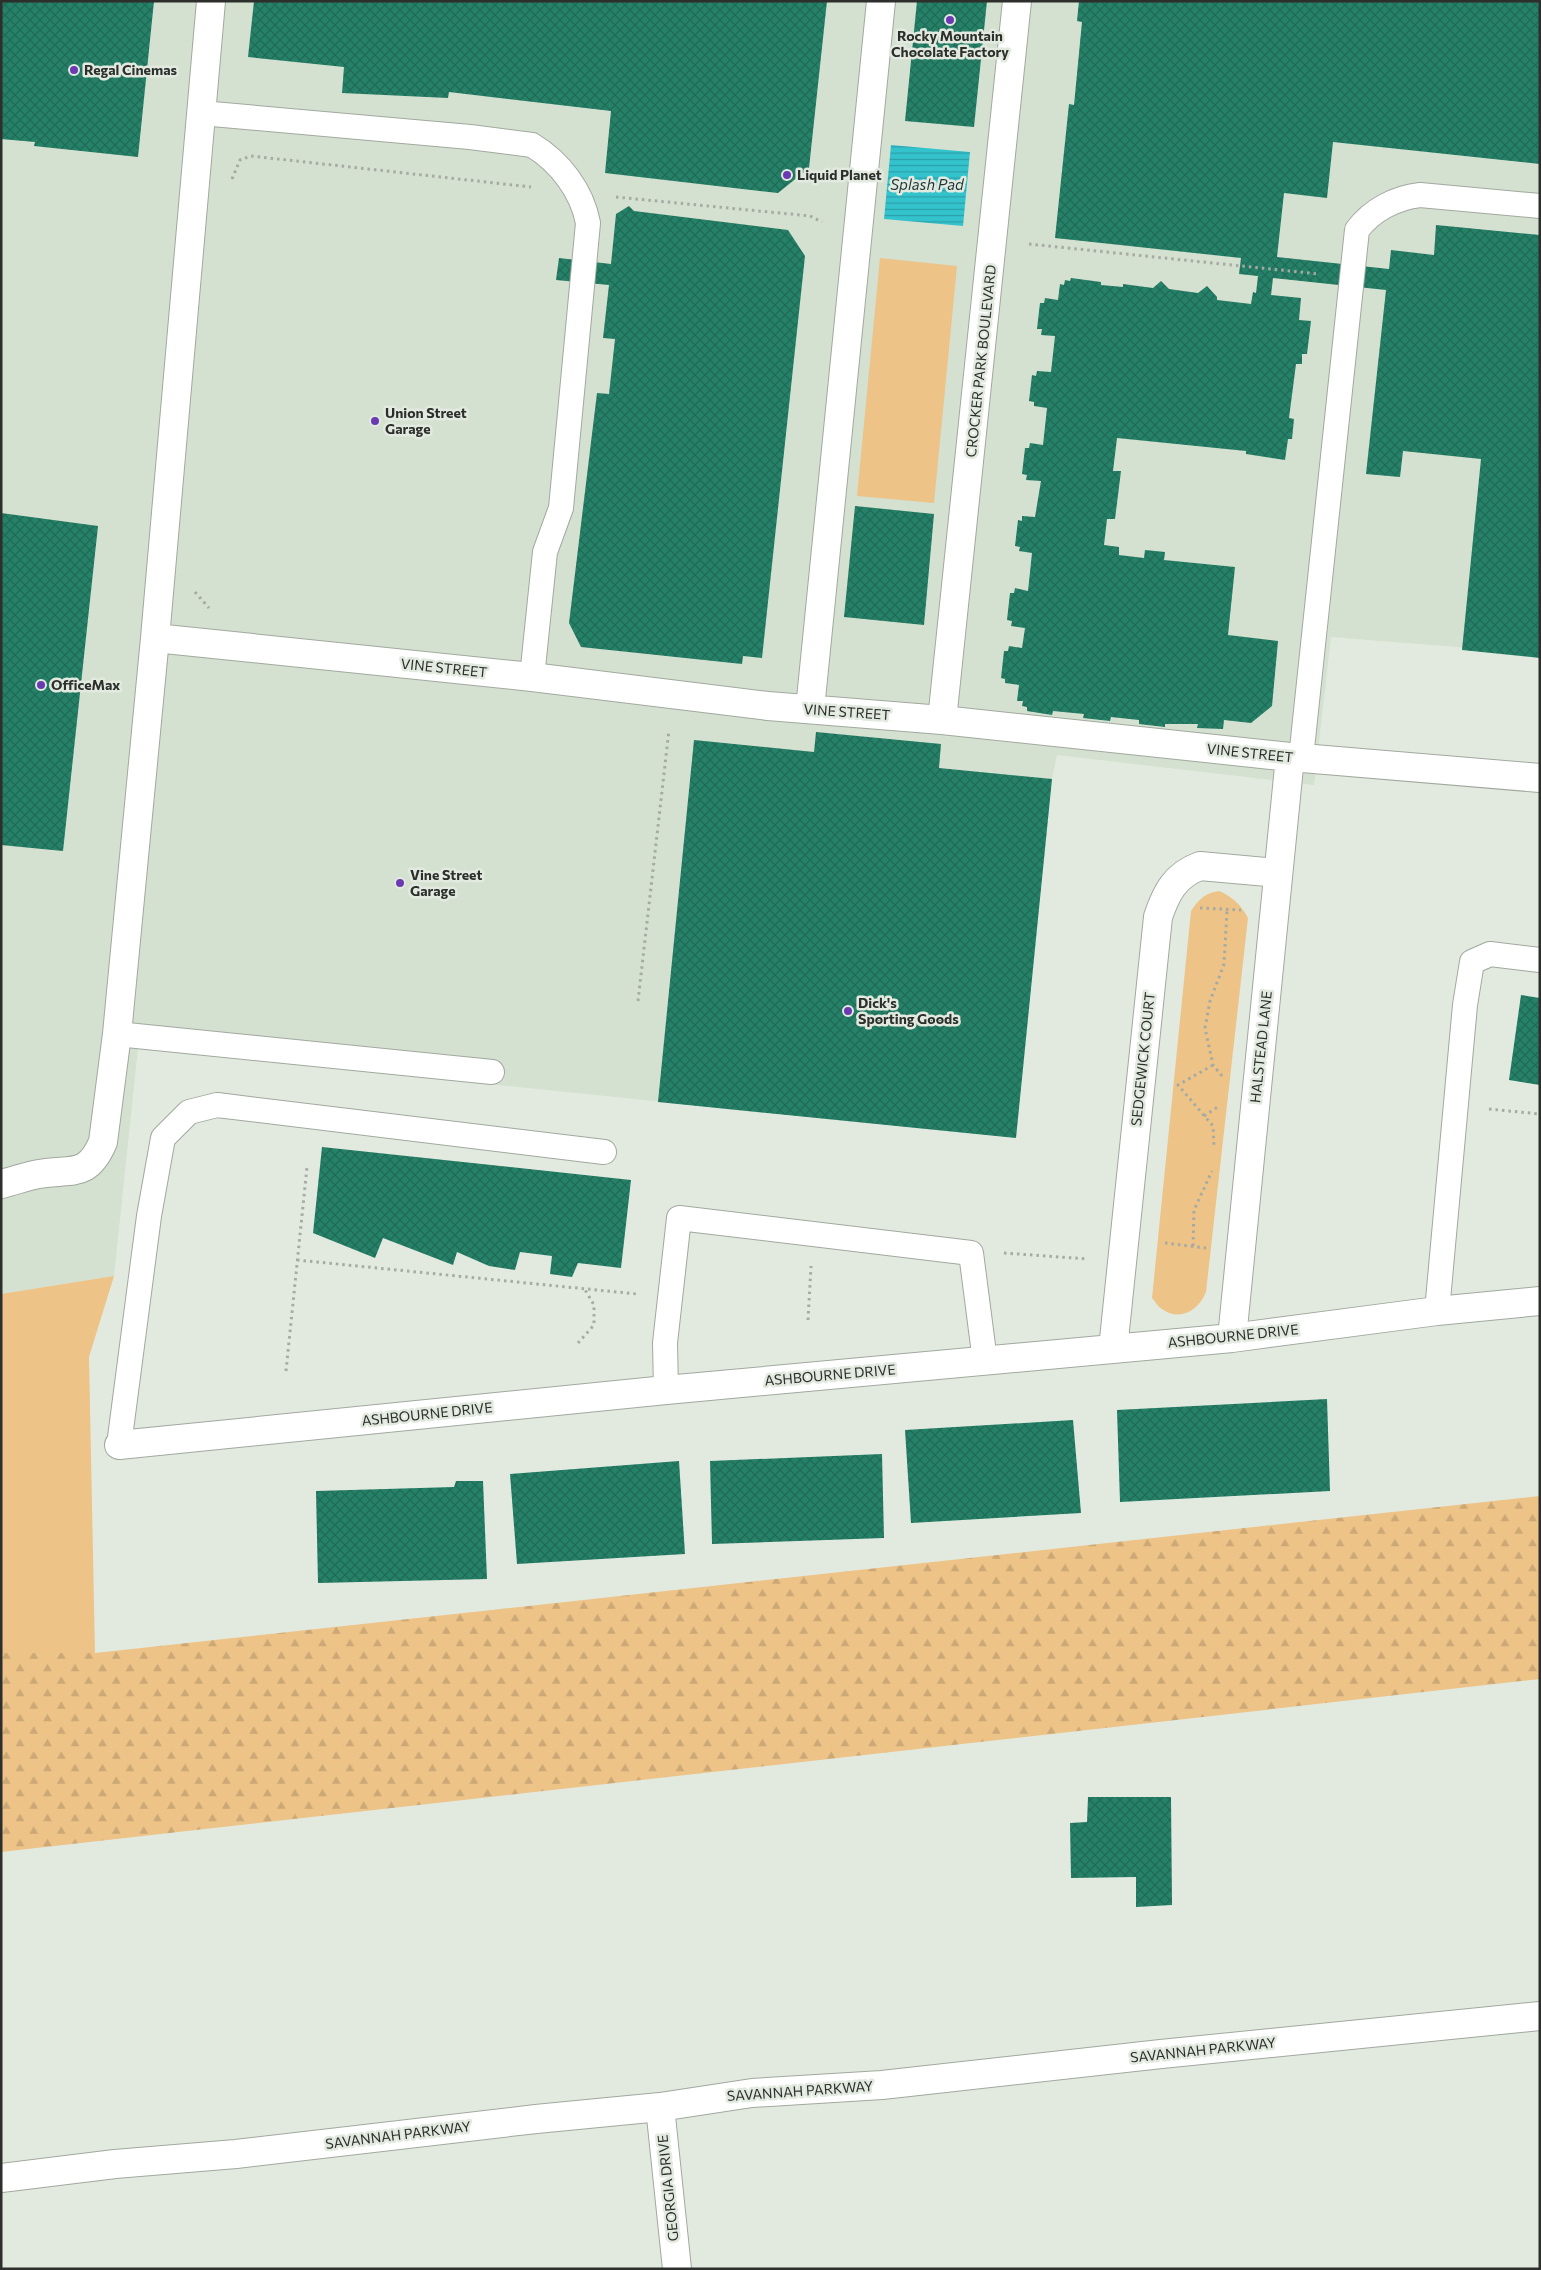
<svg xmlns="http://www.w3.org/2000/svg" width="1541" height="2270" viewBox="0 0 1541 2270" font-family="Commissioner,sans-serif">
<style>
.built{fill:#d4e0d0}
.grass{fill:#edc387}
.forest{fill:url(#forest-firs)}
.water{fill:url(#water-rules)}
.building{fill:url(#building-cross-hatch)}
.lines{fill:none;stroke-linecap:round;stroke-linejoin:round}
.lane-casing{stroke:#a1a99f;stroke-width:26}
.street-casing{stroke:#a1a99f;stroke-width:30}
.path{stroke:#a5aba3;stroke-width:3;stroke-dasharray:2.5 4;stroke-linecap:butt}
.lane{stroke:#fff;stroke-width:24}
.street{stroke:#fff;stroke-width:28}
.poi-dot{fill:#6b3ab2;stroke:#e2eae0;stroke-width:2}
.labels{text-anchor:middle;stroke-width:5;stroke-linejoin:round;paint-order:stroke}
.poi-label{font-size:14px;font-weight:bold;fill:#2c2f2b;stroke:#e2eae0;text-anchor:start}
.street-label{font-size:14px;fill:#2c2f2b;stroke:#e2eae0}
.water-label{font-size:15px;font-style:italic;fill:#1f3638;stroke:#e2eae0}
</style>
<defs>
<pattern id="forest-firs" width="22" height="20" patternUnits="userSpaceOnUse" patternTransform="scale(1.25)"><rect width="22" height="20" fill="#edc387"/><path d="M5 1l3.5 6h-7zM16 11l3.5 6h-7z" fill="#cba875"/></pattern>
<pattern id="water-rules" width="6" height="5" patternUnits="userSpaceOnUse" patternTransform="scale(1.25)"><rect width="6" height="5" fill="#33c3cd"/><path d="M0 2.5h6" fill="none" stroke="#2b9fa7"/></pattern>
<pattern id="building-cross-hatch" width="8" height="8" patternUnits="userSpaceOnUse" patternTransform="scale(1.25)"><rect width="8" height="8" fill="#258168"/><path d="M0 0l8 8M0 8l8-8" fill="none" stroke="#206a56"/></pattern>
</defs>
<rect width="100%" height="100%" fill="#e2eae0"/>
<path class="built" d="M 1,1 L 1540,1 L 1540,656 L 1469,648 L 1331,637 L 1314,785 L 1057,755 L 1052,779 L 1016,1138 L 138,1048 L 114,1276 L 1,1294 Z"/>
<path class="grass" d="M 880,258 L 957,266 L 934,503 L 857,496 Z
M 1219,891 C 1233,897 1241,905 1248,918 L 1206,1292 C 1199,1310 1180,1322 1162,1309 C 1158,1307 1155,1301 1152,1298 L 1191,911 C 1199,899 1205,893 1219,891 Z
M 114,1276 L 89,1357 L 95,1653 L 1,1653 L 1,1294 Z"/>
<path class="forest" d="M 1540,1496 L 1540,1679 L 1,1852 L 1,1653 L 95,1653 Z"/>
<path class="water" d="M 891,145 L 970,152 L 963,226 L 884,219 Z"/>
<path class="building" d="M 1,1 L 154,1 L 138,157 L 34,146 L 35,142 L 1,139 Z
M 254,1 L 827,1 L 809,168 L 778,193 L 605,173 L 611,111 L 449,92 L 448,98 L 342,93 L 344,67 L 248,57 Z
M 917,1 L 987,1 L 974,127 L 905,121 Z
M 1079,1 L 1540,1 L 1540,164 L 1333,142 L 1327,198 L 1284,193 L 1277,257 L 1389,269 L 1391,250 L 1434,255 L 1436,225 L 1540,235 L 1540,658 L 1462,650 L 1481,459 L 1403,451 L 1400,477 L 1366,474 L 1386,290 L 1273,278 L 1271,295 L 1301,298 L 1299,320 L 1311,321 L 1307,354 L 1302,354 L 1302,364 L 1296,364 L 1289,418 L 1294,419 L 1292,439 L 1288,439 L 1285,460 L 1246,454 L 1246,451 L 1117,438 L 1113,471 L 1121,471 L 1115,519 L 1107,519 L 1104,545 L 1119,547 L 1119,555 L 1144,558 L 1145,550 L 1165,552 L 1164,560 L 1235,567 L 1228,635 L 1278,641 L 1272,706 L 1251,723 L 1224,720 L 1223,729 L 1197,728 L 1198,724 L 1165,724 L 1165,727 L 1139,724 L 1139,720 L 1111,717 L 1110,721 L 1083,718 L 1084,714 L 1053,711 L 1052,715 L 1027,711 L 1027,707 L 1022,706 L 1023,701 L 1017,701 L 1019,685 L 1005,683 L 1005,679 L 1001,678 L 1004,651 L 1008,651 L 1009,646 L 1022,648 L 1025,628 L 1011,626 L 1012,621 L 1007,620 L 1010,593 L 1014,593 L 1015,588 L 1028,591 L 1032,553 L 1019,551 L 1020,547 L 1015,546 L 1018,520 L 1022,521 L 1022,516 L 1035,517 L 1041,481 L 1026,480 L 1027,475 L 1022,474 L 1025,448 L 1029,448 L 1030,443 L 1043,445 L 1047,408 L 1034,406 L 1034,402 L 1029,401 L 1032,375 L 1036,376 L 1037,371 L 1051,372 L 1055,336 L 1041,335 L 1042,329 L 1037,329 L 1040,303 L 1044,303 L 1045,298 L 1058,300 L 1060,284 L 1064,285 L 1065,280 L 1070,281 L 1071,278 L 1101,282 L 1101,285 L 1123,287 L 1123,284 L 1153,288 L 1161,281 L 1169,289 L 1198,293 L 1207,286 L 1217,297 L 1217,300 L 1251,304 L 1253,292 L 1256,293 L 1258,276 L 1239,274 L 1241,258 L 1055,238 L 1069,104 L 1074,105 L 1082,22 L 1077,21 Z
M 629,206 L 634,211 L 788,230 L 805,256 L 762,658 L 743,656 L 742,664 L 581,647 L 569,623 L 597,393 L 609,394 L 615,339 L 603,338 L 609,285 L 556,280 L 559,258 L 611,264 L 616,214 Z
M 855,506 L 934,514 L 924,625 L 844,617 Z
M 1,513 L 98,526 L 63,851 L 1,845 Z
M 816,732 L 941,744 L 939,768 L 1052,779 L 1016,1138 L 658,1102 L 694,740 L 814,752 Z
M 1521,995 L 1540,998 L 1540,1085 L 1509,1080 Z
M 322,1147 L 631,1180 L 621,1268 L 578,1263 L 572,1277 L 550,1274 L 552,1256 L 520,1252 L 515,1270 L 489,1266 L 457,1252 L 453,1265 L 383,1238 L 375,1258 L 313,1233 Z
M 1327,1399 L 1330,1491 L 1120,1502 L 1117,1410 Z
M 1073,1420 L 1081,1513 L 911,1523 L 905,1430 Z
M 882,1454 L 884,1538 L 712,1544 L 710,1461 Z
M 679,1461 L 685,1554 L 517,1564 L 510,1474 Z
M 456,1481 L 483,1481 L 487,1579 L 318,1583 L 316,1491 L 454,1487 Z
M 1088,1797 L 1171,1797 L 1172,1905 L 1136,1907 L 1136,1877 L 1071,1878 L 1070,1823 L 1087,1822 Z"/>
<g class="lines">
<defs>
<path id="lane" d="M 201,113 L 470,137 L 532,145 C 560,162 582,191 588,223 L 561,508 L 545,552 L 532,677
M 1301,758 L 1357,230 C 1372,210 1395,198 1420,195 L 1540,206
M 117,1034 L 492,1072
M 1437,1311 L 1465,1005 L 1472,962 L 1490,954 L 1540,960
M 666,1390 L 665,1343 L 679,1218 L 971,1253 L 985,1361
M 119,1445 L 149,1216 L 163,1138 L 189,1112 L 217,1105 L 604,1152"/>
<path id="street" d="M 155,638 L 532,677 L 768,706 L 942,720 L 1290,757 L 1540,778
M 810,709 L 881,1
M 942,720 L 1017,1
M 1,1184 C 14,1181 27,1176 39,1174 C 72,1168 87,1179 103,1142 L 117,1034 L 155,638 L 211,1
M 1232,1338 L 1290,757
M 1113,1349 L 1158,917 C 1166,893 1175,875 1200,866 L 1278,873
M 119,1445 L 666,1390 L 1232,1338 L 1437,1311 L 1540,1301
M 660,2107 L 677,2269
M 1,2178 L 115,2164 L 236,2154 L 536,2119 L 660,2107 L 752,2093 L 882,2085 L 1161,2054 L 1540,2016"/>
</defs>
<use href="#lane" class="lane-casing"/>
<use href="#street" class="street-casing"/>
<path class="path" d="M 232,179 L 240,160 L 251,156 L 531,187
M 616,197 L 810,216 L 822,222
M 1029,244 L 1319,274
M 195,592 L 209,608
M 1200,908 L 1241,910
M 638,1001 L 669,730
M 1213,1065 L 1178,1085 L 1213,1126 L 1214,1146
M 1222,1076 L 1213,1065 L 1205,1028 L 1210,1001 L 1224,964 L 1227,910
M 1489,1109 L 1540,1114
M 1204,1116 L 1219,1106
M 1165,1243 L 1206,1248
M 1193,1246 L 1194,1210 L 1212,1171
M 1004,1253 L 1088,1259
M 297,1260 L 637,1294
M 808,1320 L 811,1266
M 578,1343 L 594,1325 L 594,1305 L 584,1288
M 286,1371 L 307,1167"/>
<use href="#lane" class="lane"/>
<use href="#street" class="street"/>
</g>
<g class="poi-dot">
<circle cx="950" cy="20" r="5"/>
<circle cx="74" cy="70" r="5"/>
<circle cx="787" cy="175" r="5"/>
<circle cx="375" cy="421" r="5"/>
<circle cx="41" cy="685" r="5"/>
<circle cx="400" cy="883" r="5"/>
<circle cx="848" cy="1011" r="5"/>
</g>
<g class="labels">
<g class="poi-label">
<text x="950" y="41" text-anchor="middle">Rocky Mountain<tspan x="950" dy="16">Chocolate Factory</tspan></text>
<text x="84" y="75">Regal Cinemas</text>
<text x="797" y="180">Liquid Planet</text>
<text x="385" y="418">Union Street<tspan x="385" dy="16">Garage</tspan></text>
<text x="51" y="690">OfficeMax</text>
<text x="410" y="880">Vine Street<tspan x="410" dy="16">Garage</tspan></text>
<text x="858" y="1008">Dick's<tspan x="858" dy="16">Sporting Goods</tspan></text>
</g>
<g class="street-label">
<text transform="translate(981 361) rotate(-84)" y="5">CROCKER PARK BOULEVARD</text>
<text transform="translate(444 668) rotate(6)" y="5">VINE STREET</text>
<text transform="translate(847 712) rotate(4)" y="5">VINE STREET</text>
<text transform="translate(1250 753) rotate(6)" y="5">VINE STREET</text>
<text transform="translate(1261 1047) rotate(-84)" y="5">HALSTEAD LANE</text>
<text transform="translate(1143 1059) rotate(-84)" y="5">SEDGEWICK COURT</text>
<text transform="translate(1233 1336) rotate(-6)" y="5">ASHBOURNE DRIVE</text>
<text transform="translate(830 1375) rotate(-5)" y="5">ASHBOURNE DRIVE</text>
<text transform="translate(427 1414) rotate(-6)" y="5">ASHBOURNE DRIVE</text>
<text transform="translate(1203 2050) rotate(-6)" y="5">SAVANNAH PARKWAY</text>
<text transform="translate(800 2091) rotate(-4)" y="5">SAVANNAH PARKWAY</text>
<text transform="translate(398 2135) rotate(-7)" y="5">SAVANNAH PARKWAY</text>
<text transform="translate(668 2188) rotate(-96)" y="5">GEORGIA DRIVE</text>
</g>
<g class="water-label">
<text x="927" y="190">Splash Pad</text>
</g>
</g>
<rect width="1541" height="2270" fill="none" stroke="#2c2f2b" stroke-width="5"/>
</svg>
